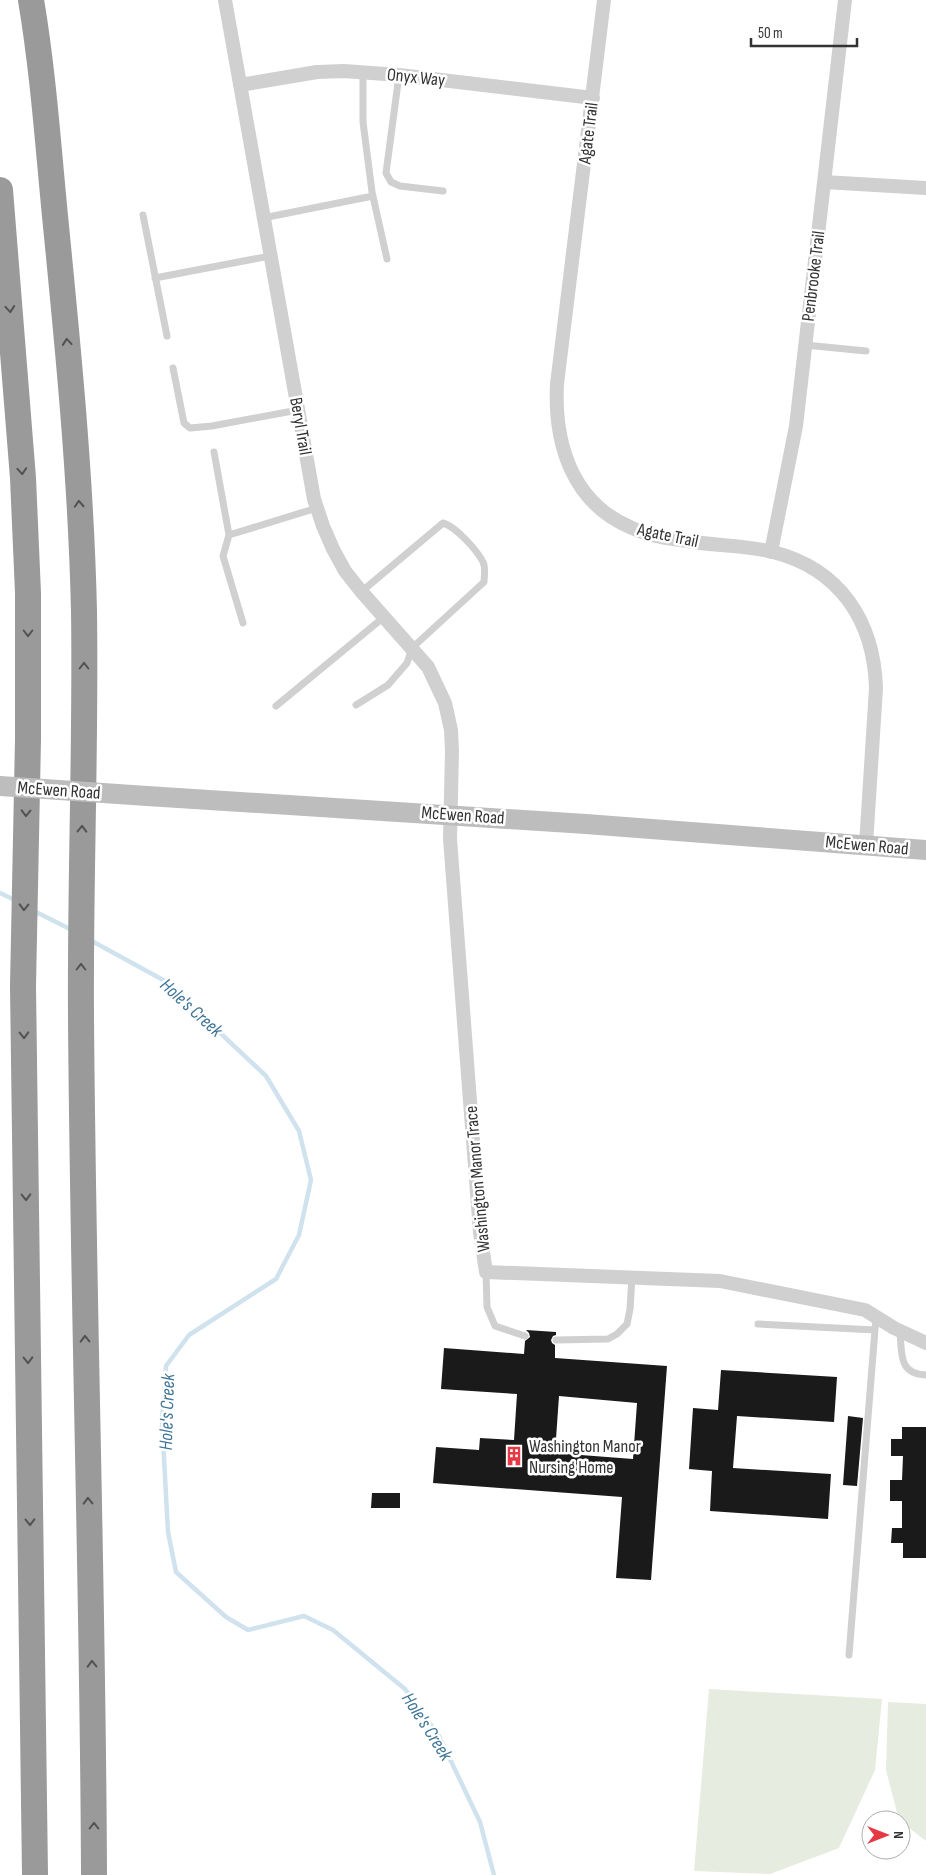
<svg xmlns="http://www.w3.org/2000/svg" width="926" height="1875" viewBox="0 0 926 1875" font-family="'Sofia Sans Condensed',sans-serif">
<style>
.green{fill:#e6ecdf}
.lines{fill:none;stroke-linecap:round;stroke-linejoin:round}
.stream{stroke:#cfe2ee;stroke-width:4.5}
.building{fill:#1a1a1a;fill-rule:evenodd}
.lane{stroke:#d0d0d0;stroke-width:7}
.street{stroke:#d0d0d0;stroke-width:14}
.secondary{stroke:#bdbdbd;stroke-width:20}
.highway{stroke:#9a9a9a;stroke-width:26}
.secondary-bridge{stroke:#bdbdbd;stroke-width:20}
.oneway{stroke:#525252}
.labels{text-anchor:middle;stroke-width:5;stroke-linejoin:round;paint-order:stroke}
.street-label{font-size:18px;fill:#333;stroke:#fff}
.poi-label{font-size:18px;fill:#333;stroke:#fff;text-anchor:start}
.water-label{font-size:19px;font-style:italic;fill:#3f7597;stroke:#fff}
</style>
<rect width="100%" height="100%" fill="#fff"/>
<path class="green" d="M 709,1689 L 882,1699 L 875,1770 L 839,1848 L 770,1874 L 694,1871 Z
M 888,1702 L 926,1704 L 926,1841 L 899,1820 L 886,1770 Z"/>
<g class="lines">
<path class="stream" d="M 0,893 L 17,901
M 32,910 L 72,930
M 90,940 L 165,981 L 266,1076 L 299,1131 L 311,1180 L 299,1235 L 276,1279 L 189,1335 L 166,1366 L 162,1421 L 168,1532 L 176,1572 L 226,1617 L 248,1630 L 304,1616 L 333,1630 L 405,1689 L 439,1736 L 480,1822 L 494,1875"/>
</g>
<path class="building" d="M 526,1330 L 556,1332 L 556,1335 L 553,1336 L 551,1340 L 552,1343 L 555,1345 L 555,1358 L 667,1366 L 651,1580 L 616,1578 L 622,1497 L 433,1483 L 436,1447 L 479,1450 L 480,1438 L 514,1440 L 517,1394 L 441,1389 L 444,1348 L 524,1354 L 525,1341 L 530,1337 L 529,1333 ZM 559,1396 L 637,1403 L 633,1459 L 555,1453 Z
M 721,1370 L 837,1377 L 834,1422 L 737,1416 L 733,1468 L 831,1474 L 828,1519 L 710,1511 L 712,1471 L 689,1469 L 693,1408 L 718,1410 Z
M 848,1416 L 863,1418 L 857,1486 L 843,1485 Z
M 902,1427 L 926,1427 L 926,1558 L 903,1558 L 903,1543 L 891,1543 L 892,1528 L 902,1528 L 902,1501 L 890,1501 L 890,1480 L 902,1480 L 903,1456 L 891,1456 L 891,1439 L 902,1439 Z
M 372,1493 L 400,1493 L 400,1508 L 371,1508 Z"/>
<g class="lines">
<path class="lane" d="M 363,72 L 363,122 L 372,192 L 387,259
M 399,75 L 386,173 L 391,182 L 400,186 L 443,191
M 143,215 L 167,336
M 263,218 L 373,196
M 155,278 L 270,256
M 805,345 L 866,351
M 173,368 L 184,423 L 190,428 L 212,426 L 298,410
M 214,452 L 229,535 L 317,508
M 229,535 L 223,556 L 243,623
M 356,705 L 388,685 L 407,663 L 412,648 L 484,582 C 484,576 486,568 483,562 C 477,550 455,526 443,523 L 361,592
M 276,706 L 384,617
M 486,1272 L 487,1307 L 495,1326 L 525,1336
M 758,1324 L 875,1330
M 900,1331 C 902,1353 898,1374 926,1375
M 556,1340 L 608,1339 L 617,1334 L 627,1324 L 630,1309 L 632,1277
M 849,1655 L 876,1317"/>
<path class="street" d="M 225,0 L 314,499 L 323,526 L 333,549 L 345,571 L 360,590 L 428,667 L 445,703 L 451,730 L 452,751 L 450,839 L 480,1232 L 486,1272 L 720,1281 L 865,1310 L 894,1328 L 926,1343
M 604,0 L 557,384 C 554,444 572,503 632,528 C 649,536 668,539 687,541 C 715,546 745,545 773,552 C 840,569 874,621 876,688 L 866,845
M 240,85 L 317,72 L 344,71 L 399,75 L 593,98
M 824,182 L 926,188
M 771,552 L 796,426 L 845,0"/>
<path class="secondary" d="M 147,796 L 586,824 L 926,850"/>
<path class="highway" d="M 31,0 C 43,71 48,144 55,216 C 68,347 81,479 84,611 C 86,746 80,881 81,1016 C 83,1303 93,1589 94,1875
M 0,190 L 23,478 L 28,593 L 28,739 L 23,986 L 35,1875"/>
<path class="secondary-bridge" d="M 0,786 L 147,796"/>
</g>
<defs><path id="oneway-chevron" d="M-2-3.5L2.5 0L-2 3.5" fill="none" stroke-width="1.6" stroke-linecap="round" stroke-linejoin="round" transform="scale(1.25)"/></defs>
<g class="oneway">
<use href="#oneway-chevron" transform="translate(10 309) rotate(85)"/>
<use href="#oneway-chevron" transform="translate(67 342) rotate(-95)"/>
<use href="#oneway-chevron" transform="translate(22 471) rotate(86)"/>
<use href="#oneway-chevron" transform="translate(79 504) rotate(-93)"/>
<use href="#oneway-chevron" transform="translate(28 633) rotate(90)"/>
<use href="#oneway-chevron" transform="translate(84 666) rotate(-90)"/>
<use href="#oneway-chevron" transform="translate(26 813) rotate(91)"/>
<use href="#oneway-chevron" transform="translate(82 829) rotate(-89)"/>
<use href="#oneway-chevron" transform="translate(24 907) rotate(91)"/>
<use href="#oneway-chevron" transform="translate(81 967) rotate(-90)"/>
<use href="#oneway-chevron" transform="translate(24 1035) rotate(89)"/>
<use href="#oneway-chevron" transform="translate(26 1197) rotate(89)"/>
<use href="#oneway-chevron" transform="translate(85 1339) rotate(-91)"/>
<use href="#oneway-chevron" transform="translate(28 1360) rotate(89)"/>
<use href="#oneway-chevron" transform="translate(88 1501) rotate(-91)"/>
<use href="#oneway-chevron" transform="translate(30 1522) rotate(89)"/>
<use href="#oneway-chevron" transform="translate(92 1664) rotate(-91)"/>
<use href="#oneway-chevron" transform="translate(94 1826) rotate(-90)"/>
</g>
<defs>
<symbol id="building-bare" viewBox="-9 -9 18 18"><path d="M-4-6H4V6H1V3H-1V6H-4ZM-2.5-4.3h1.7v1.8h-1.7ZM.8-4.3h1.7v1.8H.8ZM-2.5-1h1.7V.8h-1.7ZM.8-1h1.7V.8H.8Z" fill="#e63946" stroke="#fff" stroke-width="2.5" paint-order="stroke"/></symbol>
</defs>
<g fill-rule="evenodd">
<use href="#building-bare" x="500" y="1442" width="28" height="28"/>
</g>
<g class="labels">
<g class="street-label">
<text transform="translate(416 77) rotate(6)" y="6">Onyx Way</text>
<text transform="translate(588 133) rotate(-83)" y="6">Agate Trail</text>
<text transform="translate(813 276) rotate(-83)" y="6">Penbrooke Trail</text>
<text transform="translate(301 426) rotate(80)" y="6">Beryl Trail</text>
<text transform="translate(668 535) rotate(12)" y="6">Agate Trail</text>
<text transform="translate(59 790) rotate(4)" y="6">McEwen Road</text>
<text transform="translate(463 815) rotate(4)" y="6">McEwen Road</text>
<text transform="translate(867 845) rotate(5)" y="6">McEwen Road</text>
<text transform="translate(477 1179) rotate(-95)" y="6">Washington Manor Trace</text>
</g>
<g class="poi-label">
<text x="529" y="1452">Washington Manor<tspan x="529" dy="21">Nursing Home</tspan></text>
</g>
<g class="water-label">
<text transform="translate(192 1007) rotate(42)" y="7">Hole's Creek</text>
<text transform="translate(166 1412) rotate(-88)" y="7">Hole's Creek</text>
<text transform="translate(428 1726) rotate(57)" y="7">Hole's Creek</text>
</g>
</g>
<g transform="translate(886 1835) rotate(90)"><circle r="24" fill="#ffffff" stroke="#adadad"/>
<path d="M0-4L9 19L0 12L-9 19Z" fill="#e63946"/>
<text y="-8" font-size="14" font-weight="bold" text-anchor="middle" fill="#333333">N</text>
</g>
<path d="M751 38v8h106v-8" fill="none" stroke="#333333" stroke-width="2.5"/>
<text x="758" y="38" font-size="15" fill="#333333" stroke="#ffffff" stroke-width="4" paint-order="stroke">50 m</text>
</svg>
